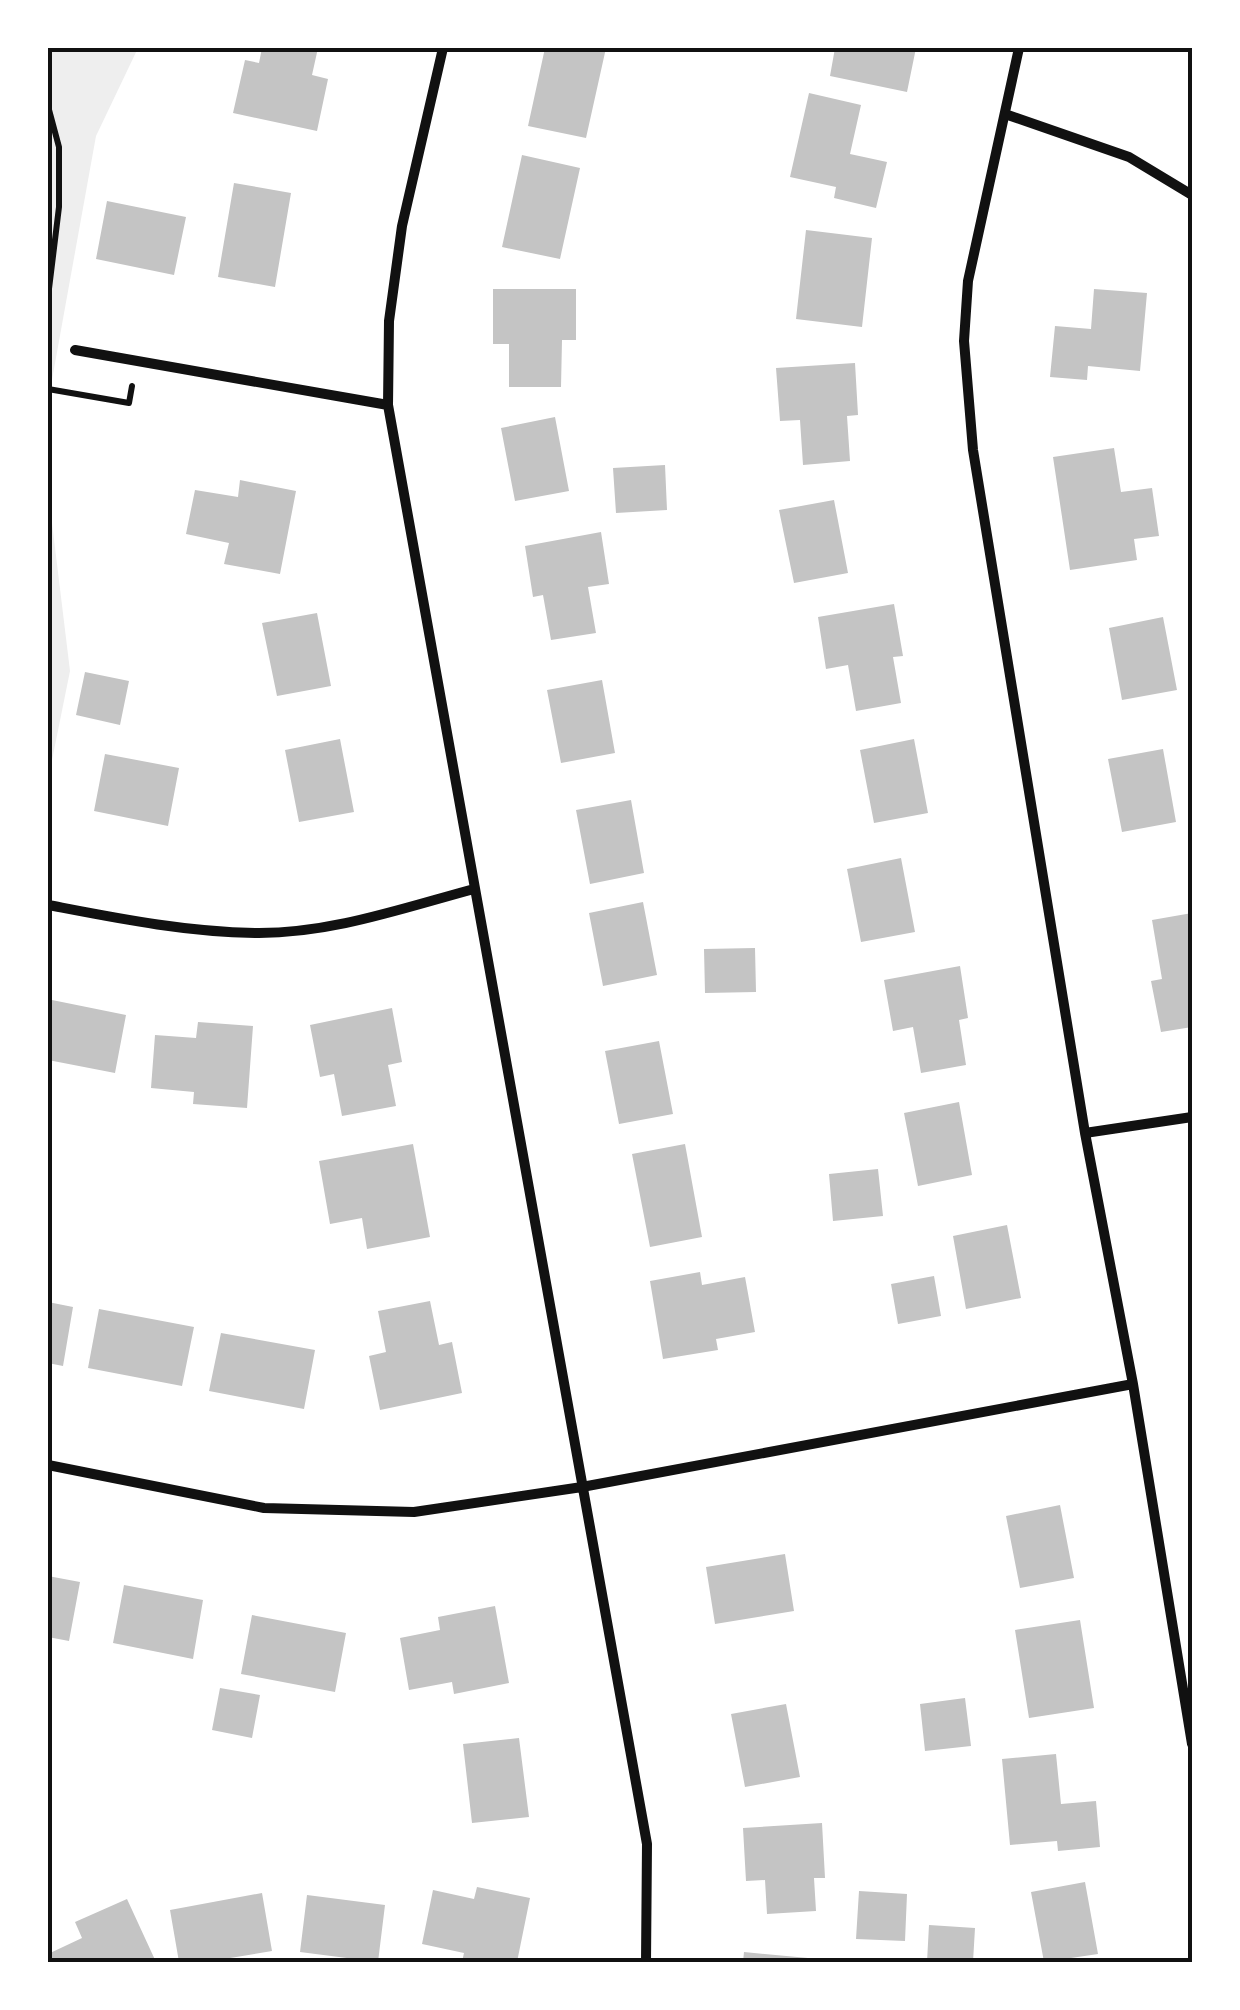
<svg xmlns="http://www.w3.org/2000/svg" width="1240" height="2010" viewBox="0 0 1240 2010" font-family="Overpass,sans-serif">
<style>
.green{fill:#eee}
.building{fill:#c4c4c4}
.lines{fill:none;stroke-linecap:round;stroke-linejoin:round}
.path{stroke:#111;stroke-width:6}
.minor{stroke:#111;stroke-width:10}
.neatline{fill:none;stroke:#111;stroke-width:4}
</style>
<rect width="100%" height="100%" fill="#fff"/>
<path class="green" d="M 48,48 L 138,48 L 96,136 L 48,402 Z
M 48,490 L 70,671 L 48,780 Z"/>
<path class="building" d="M 262,48 L 318,48 L 312,75 L 328,79 L 317,131 L 233,113 L 245,60 L 259,63 Z
M 545,48 L 606,48 L 586,138 L 528,126 Z
M 835,48 L 916,48 L 907,92 L 830,76 Z
M 809,93 L 861,105 L 850,154 L 887,162 L 876,208 L 834,198 L 836,187 L 790,177 Z
M 522,155 L 580,168 L 560,259 L 502,247 Z
M 234,183 L 291,193 L 275,287 L 218,277 Z
M 107,201 L 186,217 L 174,275 L 96,259 Z
M 806,230 L 872,238 L 862,327 L 796,319 Z
M 493,289 L 576,289 L 576,340 L 562,340 L 561,387 L 509,387 L 509,344 L 493,344 Z
M 1094,289 L 1147,293 L 1140,371 L 1088,366 L 1087,380 L 1050,377 L 1055,326 L 1091,329 Z
M 855,363 L 858,415 L 847,416 L 850,461 L 803,465 L 800,420 L 780,421 L 776,368 Z
M 555,417 L 569,491 L 515,501 L 501,428 Z
M 1114,448 L 1121,492 L 1152,488 L 1159,536 L 1134,539 L 1137,560 L 1070,570 L 1053,457 Z
M 665,465 L 667,510 L 616,513 L 613,468 Z
M 240,480 L 296,491 L 280,574 L 224,564 L 229,543 L 186,534 L 195,490 L 238,497 Z
M 834,500 L 848,573 L 794,583 L 779,510 Z
M 601,532 L 609,584 L 588,587 L 596,633 L 551,640 L 543,595 L 533,597 L 525,546 Z
M 894,604 L 903,656 L 893,657 L 901,703 L 856,711 L 848,665 L 826,669 L 818,617 Z
M 317,613 L 331,686 L 277,696 L 262,623 Z
M 1163,617 L 1177,690 L 1122,700 L 1109,628 Z
M 85,672 L 129,681 L 120,725 L 76,715 Z
M 602,680 L 615,753 L 561,763 L 547,690 Z
M 340,739 L 354,812 L 299,822 L 285,750 Z
M 914,739 L 928,813 L 874,823 L 860,750 Z
M 1163,749 L 1176,822 L 1122,832 L 1108,759 Z
M 105,754 L 179,768 L 168,826 L 94,811 Z
M 631,800 L 644,873 L 590,884 L 576,810 Z
M 901,858 L 915,932 L 861,942 L 847,869 Z
M 643,902 L 657,975 L 603,986 L 589,913 Z
M 1192,913 L 1192,1027 L 1161,1032 L 1151,981 L 1162,979 L 1152,920 Z
M 755,948 L 756,992 L 705,993 L 704,949 Z
M 960,966 L 968,1018 L 959,1020 L 966,1065 L 921,1073 L 913,1027 L 893,1031 L 884,980 Z
M 52,1000 L 126,1015 L 115,1073 L 48,1060 L 48,1025 Z
M 392,1008 L 402,1062 L 388,1065 L 396,1106 L 342,1116 L 334,1074 L 320,1077 L 310,1025 Z
M 198,1022 L 253,1026 L 247,1108 L 193,1104 L 194,1092 L 151,1088 L 155,1035 L 196,1038 Z
M 659,1041 L 673,1114 L 619,1124 L 605,1051 Z
M 959,1102 L 972,1175 L 918,1186 L 904,1113 Z
M 413,1144 L 430,1237 L 367,1249 L 362,1218 L 330,1224 L 319,1161 Z
M 685,1144 L 702,1237 L 650,1247 L 632,1154 Z
M 878,1169 L 883,1216 L 833,1221 L 829,1174 Z
M 1007,1225 L 1021,1298 L 966,1309 L 953,1236 Z
M 700,1272 L 702,1285 L 745,1277 L 755,1332 L 716,1339 L 718,1350 L 663,1359 L 650,1281 Z
M 934,1276 L 941,1316 L 898,1324 L 891,1284 Z
M 430,1301 L 439,1345 L 452,1342 L 462,1393 L 380,1410 L 369,1356 L 386,1352 L 378,1311 Z
M 48,1302 L 73,1307 L 63,1366 L 48,1363 Z
M 99,1309 L 194,1327 L 182,1386 L 88,1368 Z
M 221,1333 L 315,1350 L 304,1409 L 209,1391 Z
M 1060,1505 L 1074,1578 L 1020,1588 L 1006,1516 Z
M 785,1554 L 794,1611 L 715,1624 L 706,1567 Z
M 48,1576 L 80,1582 L 69,1641 L 48,1637 Z
M 124,1585 L 203,1600 L 193,1659 L 113,1643 Z
M 495,1606 L 509,1683 L 454,1694 L 452,1682 L 409,1690 L 400,1638 L 440,1630 L 438,1617 Z
M 252,1615 L 346,1633 L 335,1692 L 241,1674 Z
M 1080,1620 L 1094,1708 L 1029,1718 L 1015,1630 Z
M 220,1688 L 260,1695 L 252,1738 L 212,1730 Z
M 965,1698 L 971,1746 L 925,1751 L 920,1704 Z
M 786,1704 L 800,1777 L 745,1787 L 731,1714 Z
M 519,1738 L 529,1817 L 472,1823 L 463,1744 Z
M 1056,1754 L 1061,1804 L 1096,1801 L 1100,1847 L 1058,1851 L 1057,1841 L 1010,1845 L 1002,1759 Z
M 822,1823 L 825,1878 L 814,1878 L 816,1911 L 767,1914 L 765,1880 L 746,1881 L 743,1828 Z
M 1085,1882 L 1098,1954 L 1044,1962 L 1031,1892 Z
M 477,1887 L 530,1898 L 517,1962 L 462,1962 L 464,1953 L 422,1944 L 433,1890 L 474,1899 Z
M 859,1891 L 907,1894 L 905,1941 L 856,1939 Z
M 262,1893 L 272,1951 L 206,1962 L 179,1962 L 170,1910 Z
M 307,1895 L 385,1905 L 378,1962 L 300,1952 Z
M 127,1899 L 156,1962 L 51,1962 L 48,1954 L 82,1938 L 75,1922 Z
M 929,1925 L 975,1928 L 973,1962 L 927,1962 Z
M 744,1952 L 808,1958 L 807,1962 L 743,1962 Z"/>
<g class="lines">
<path class="path" d="M 48,106 L 59,147 L 59,207 L 48,297
M 48,389 L 129,403 L 132,386"/>
<path class="minor" d="M 443,48 L 402,226 L 389,321 L 388,405 L 647,1844 L 646,1962
M 1019,48 L 968,281 L 964,341 L 973,450 L 1085,1133 L 1133,1384 L 1192,1744
M 1005,114 L 1129,157 L 1192,195
M 75,350 L 388,405
M 48,905 C 116,918 184,932 255,933 C 330,934 403,908 474,889
M 1085,1133 L 1192,1117
M 48,1465 L 264,1508 L 414,1512 L 582,1487 L 1133,1384"/>
</g>
<rect width="1240" height="2010" fill="none" stroke="#ffffff" stroke-width="100"/>
<rect x="50" y="50" width="1140" height="1910" class="neatline"/>
</svg>
